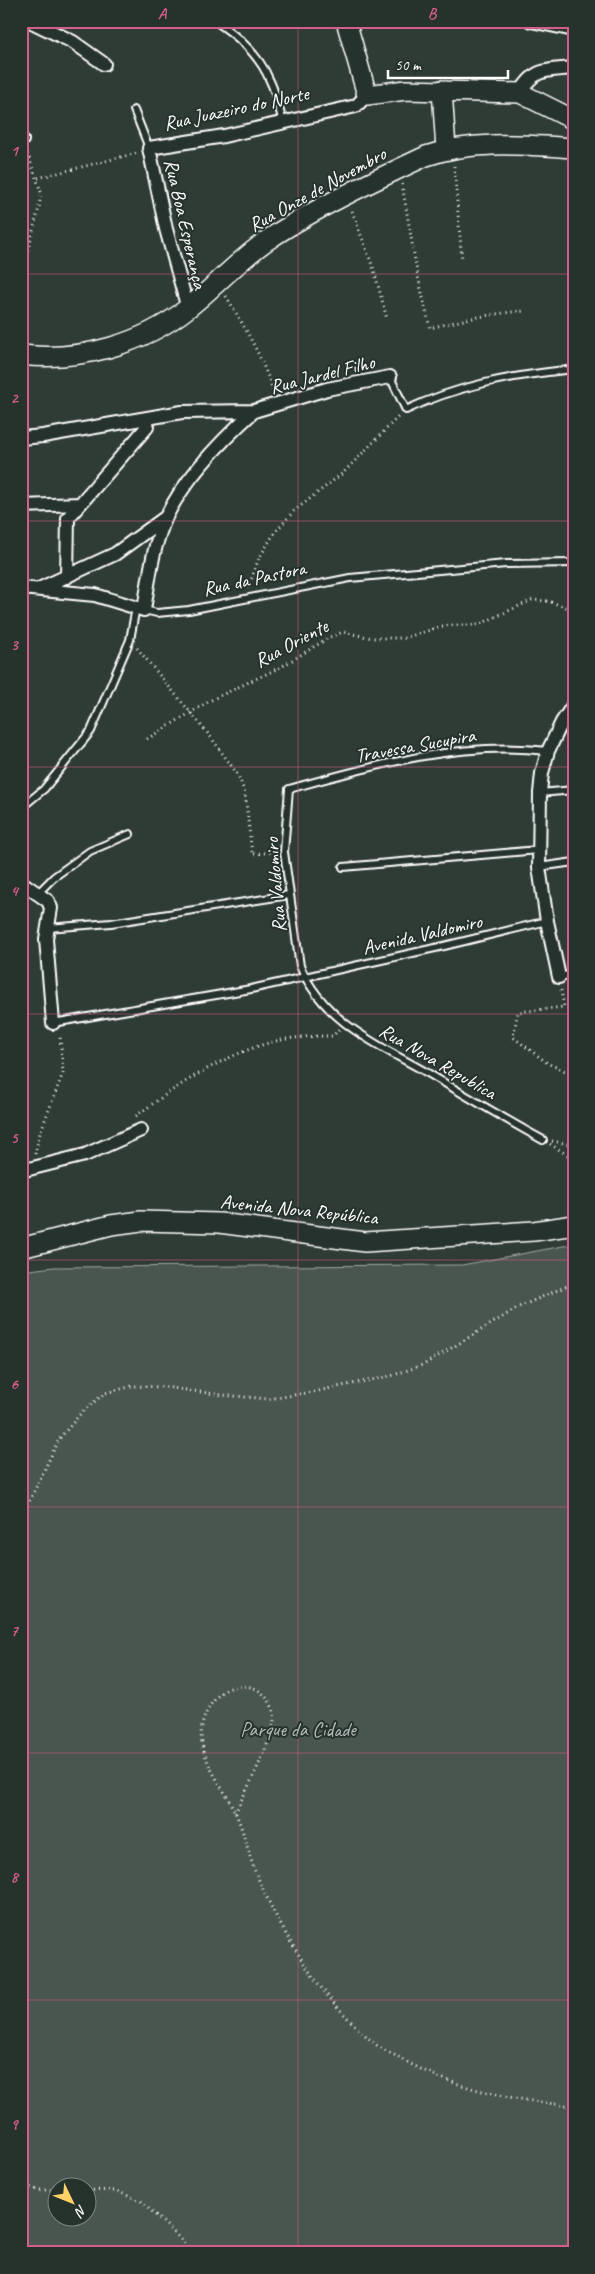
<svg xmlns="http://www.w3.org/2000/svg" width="595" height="2274" viewBox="0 0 595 2274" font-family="Caveat,sans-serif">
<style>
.green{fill:#4a544f;stroke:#a4aaa7;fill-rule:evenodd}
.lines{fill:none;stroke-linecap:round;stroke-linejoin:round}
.lane-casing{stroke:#fff;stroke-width:10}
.street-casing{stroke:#fff;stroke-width:16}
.secondary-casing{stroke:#fff;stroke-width:22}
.path{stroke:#fff;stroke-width:3;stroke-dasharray:1 4;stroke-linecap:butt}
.lane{stroke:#26332d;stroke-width:6}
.street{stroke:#26332d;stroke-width:12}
.secondary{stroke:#26332d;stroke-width:19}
.grid{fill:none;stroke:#d45d8c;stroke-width:1;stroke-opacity:0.55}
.labels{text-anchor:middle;stroke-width:4;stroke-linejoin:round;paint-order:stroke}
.street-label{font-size:20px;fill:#fff;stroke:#26332d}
.park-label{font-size:20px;fill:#b7bbb9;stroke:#26332d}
.neatline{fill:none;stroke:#d45d8c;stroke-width:2}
.grid-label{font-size:16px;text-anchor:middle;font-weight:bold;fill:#d45d8c}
</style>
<rect width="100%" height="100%" fill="#2f3b35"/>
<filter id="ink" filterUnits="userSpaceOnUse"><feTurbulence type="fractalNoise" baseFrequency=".02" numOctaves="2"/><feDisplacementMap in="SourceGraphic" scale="10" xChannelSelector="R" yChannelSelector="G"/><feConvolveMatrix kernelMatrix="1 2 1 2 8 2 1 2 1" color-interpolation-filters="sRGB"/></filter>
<g filter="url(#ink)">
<path class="green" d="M 574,1244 L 574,2253 L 21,2253 L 21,1271 L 54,1267 L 462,1265 ZM 58,2186 L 88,2186 L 88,2216 L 58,2216 Z"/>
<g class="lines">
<defs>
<path id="lane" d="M 215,21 C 238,36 260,56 270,81 C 276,93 279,109 283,122
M 134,110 L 149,148
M 390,377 L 406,410 C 456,386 510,376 565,370
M 144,610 L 157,613 L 189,610 L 350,578 L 506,564 L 574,563
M 540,793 L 574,790
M 21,808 L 44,789 L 91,731 L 130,640 L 136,607
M 343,867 L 538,850
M 539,867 L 574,862
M 38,893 L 54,877 L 90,851 L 130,834
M 48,928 L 111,923 L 289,895
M 559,977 L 574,974
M 53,1023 L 251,989 L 444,946 L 547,921
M 543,1140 C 505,1119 468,1097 431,1075 C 381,1046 324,1023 300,966 L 284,852 L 289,789 C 372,766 461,740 548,751"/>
<path id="street" d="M 30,21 L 73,42 L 104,64
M 531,21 L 574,30
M 520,93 C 535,67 546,71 574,68
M 21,138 L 22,140
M 188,309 L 166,229 L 149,148 L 224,136 L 356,106 L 367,95
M 21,438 L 43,436 L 182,412 L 254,411 L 327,389 L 390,377
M 21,506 L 80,504
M 67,577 L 68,518 L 147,427
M 21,588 L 95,595 L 144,610 C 149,579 153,545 166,517 C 185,478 222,440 254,411
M 41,588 L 115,554 L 166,517
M 21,882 L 48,901 L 51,908 L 46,939 L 53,1023
M 559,977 L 547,921 L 539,867 L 540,793 L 542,773 L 548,751 L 562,722 L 574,704
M 21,1171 L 85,1155 L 141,1130"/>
<path id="secondary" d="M 346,21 L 367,95 L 406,90 L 520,93 L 574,120
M 442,90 L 446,149
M 21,355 C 79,362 143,344 188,308 C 216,286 239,259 269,239 C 315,208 375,180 426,156 C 472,140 525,145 574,148
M 21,1248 L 111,1225 L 141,1221 L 219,1223 L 365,1242 L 534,1231 L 574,1225"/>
</defs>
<use href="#lane" class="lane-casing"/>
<use href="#street" class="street-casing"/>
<use href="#secondary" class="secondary-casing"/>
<path class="path" d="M 454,166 L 462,260
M 38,178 L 137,153
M 402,184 L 417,272 L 430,328 C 462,320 492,313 525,311
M 352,211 L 374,270 L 387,319
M 25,260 L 39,208 L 41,192 L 27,152
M 226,296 C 245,327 262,357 273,391
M 248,588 L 259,558 L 275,532 L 294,511 L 343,473 L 398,417
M 137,648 L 210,736 L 238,775 L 245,793 L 252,854 L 275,852
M 147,739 L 213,699 L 281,667 L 330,637 L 343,632 L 372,638 L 404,638 L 446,625 L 478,625 L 532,600 L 548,601 L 574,610
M 561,990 L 564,1007 L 518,1012 L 513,1037 L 549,1064 L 574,1075
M 136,1116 C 176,1086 223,1055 272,1042 C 292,1037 313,1036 333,1036 L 339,1029
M 552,1141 L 574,1145
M 550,1144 L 574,1159
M 35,1154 L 40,1133 L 63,1073 L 60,1035
M 21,1519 L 59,1439 L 82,1412 L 105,1393 L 133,1386 L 165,1387 L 222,1395 L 269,1399 L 313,1392 L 391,1376 L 425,1364 L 519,1307 L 574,1283
M 235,1813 C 245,1792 277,1734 274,1713 C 272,1702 262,1690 251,1687 C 237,1685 225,1687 216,1698 C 180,1741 219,1776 236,1814 C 244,1832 248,1852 255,1871 C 267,1899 280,1926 297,1952 C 317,1986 345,2018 374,2043 C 381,2049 391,2053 398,2057 C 452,2089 513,2100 574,2106
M 21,2184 L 37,2190 L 58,2190
M 88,2190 L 116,2191 L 141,2201 L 195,2253"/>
<use href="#lane" class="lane"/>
<use href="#street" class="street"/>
<use href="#secondary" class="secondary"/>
</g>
</g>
<path class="grid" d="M 298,21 L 298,2253M 21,274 L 574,274M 21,521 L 574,521M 21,767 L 574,767M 21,1014 L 574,1014M 21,1260 L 574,1260M 21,1507 L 574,1507M 21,1753 L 574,1753M 21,2000 L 574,2000"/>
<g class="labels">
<g class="street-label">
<text transform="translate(236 108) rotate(-12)" y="7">Rua Juazeiro do Norte</text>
<text transform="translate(317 189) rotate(-29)" y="7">Rua Onze de Novembro</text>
<text transform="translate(186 224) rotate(77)" y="7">Rua Boa Esperança</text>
<text transform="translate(322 374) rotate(-14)" y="7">Rua Jardel Filho</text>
<text transform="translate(254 578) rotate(-12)" y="7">Rua da Pastora</text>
<text transform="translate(291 643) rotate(-28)" y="7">Rua Oriente</text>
<text transform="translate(415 745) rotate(-10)" y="7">Travessa Sucupira</text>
<text transform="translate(275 885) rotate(-95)" y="7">Rua Valdomiro</text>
<text transform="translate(422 934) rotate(-13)" y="7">Avenida Valdomiro</text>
<text transform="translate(438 1061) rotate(30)" y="7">Rua Nova Republica</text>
<text transform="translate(299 1209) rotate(6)" y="7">Avenida Nova República</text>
</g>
<g class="park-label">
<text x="298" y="1736">Parque da Cidade</text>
</g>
</g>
<rect width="595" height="2274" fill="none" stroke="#26332d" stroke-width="55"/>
<g transform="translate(72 2202) rotate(133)"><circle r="24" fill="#26332d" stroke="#7d8581"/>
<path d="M0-4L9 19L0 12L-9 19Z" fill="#ffd166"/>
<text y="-8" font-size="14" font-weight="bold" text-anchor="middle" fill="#ffffff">N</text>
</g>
<path d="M388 70v8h120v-8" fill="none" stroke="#ffffff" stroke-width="2.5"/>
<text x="395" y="70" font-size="15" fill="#ffffff" stroke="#26332d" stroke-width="4" paint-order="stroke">50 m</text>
<rect x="28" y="28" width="540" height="2218" class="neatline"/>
<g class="grid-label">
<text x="162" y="19">A</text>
<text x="432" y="19">B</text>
<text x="14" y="156">1</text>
<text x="14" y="403">2</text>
<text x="14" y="650">3</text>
<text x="14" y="896">4</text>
<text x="14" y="1143">5</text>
<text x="14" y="1389">6</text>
<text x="14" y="1636">7</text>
<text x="14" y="1882">8</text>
<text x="14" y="2129">9</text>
</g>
</svg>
